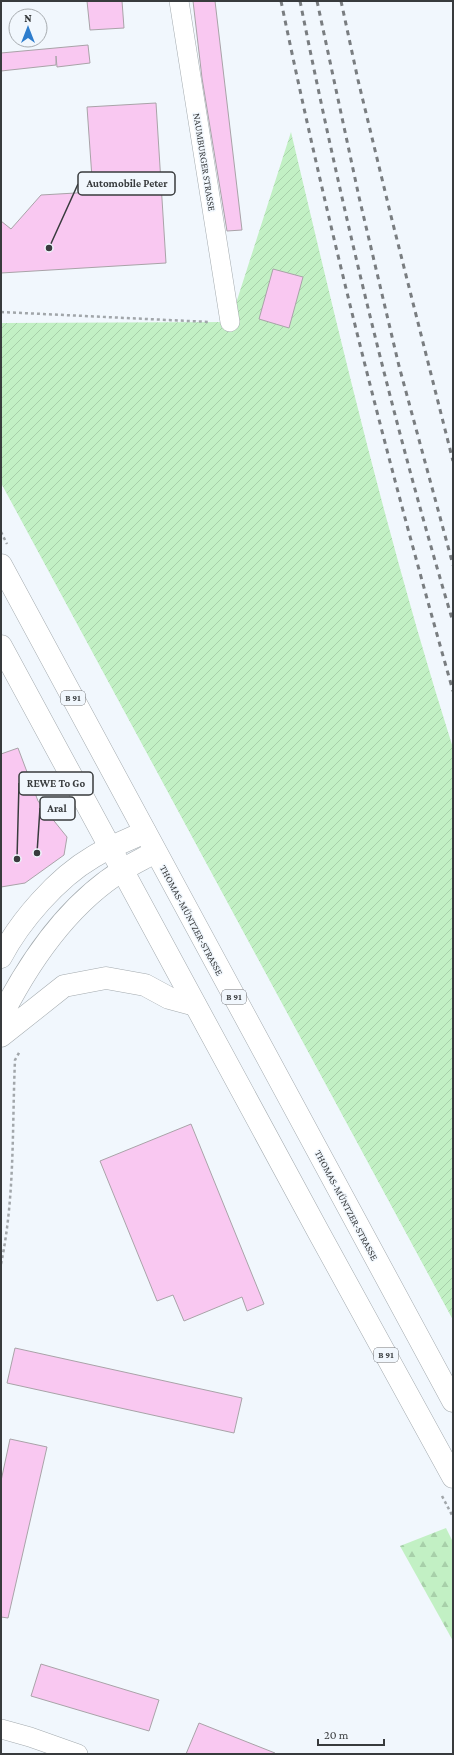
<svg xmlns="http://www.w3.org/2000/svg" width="454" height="1755" viewBox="0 0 454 1755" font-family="'Crimson Pro',serif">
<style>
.forest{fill:url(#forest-firs)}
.garden{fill:url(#garden-furrows)}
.building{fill:#f9c8f1;stroke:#a9a3a8}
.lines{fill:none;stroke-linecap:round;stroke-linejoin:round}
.street-casing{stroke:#a3aaae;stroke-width:20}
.secondary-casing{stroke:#a3aaae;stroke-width:23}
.primary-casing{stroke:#a3aaae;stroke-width:23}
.path{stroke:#a1a6aa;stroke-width:2.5;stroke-dasharray:3 3;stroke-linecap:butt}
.street{stroke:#fff;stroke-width:19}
.secondary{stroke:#fff;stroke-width:22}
.primary{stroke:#fff;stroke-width:22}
.rail{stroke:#797d80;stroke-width:3;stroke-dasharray:5 5;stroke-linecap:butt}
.labels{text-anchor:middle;stroke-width:3;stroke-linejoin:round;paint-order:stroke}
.shield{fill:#f1f7fd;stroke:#707377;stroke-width:1}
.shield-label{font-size:9px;font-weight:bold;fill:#383b3d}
.street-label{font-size:10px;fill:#383b3d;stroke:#f1f7fd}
.leader{fill:none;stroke:#383b3d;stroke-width:1.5}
.callout-dot{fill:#383b3d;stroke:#f1f7fd;stroke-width:1.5}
.callout{fill:#f1f7fd;stroke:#383b3d;stroke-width:1.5}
.callout-label{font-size:11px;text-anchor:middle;font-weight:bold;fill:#383b3d}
</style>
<defs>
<pattern id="forest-firs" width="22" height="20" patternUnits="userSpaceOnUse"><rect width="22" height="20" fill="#c2f0c4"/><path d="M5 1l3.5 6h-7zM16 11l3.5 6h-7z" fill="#a7cfa9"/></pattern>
<pattern id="garden-furrows" width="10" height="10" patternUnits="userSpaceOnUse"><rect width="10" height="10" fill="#c2f0c4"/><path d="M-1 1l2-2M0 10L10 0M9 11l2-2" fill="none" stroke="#a7cfa9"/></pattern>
</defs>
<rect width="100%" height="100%" fill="#f1f7fd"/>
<path class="forest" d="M 446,1528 L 453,1542 L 453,1641 L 400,1546 Z"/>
<path class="garden" d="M 291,132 C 340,339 389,546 453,748 L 453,1320 L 1,483 L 1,323 L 230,322 Z"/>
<path class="building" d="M 87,1 L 122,1 L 124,28 L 90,30 Z
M 193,1 L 215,1 L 242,230 L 227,231 L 202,78 Z
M 88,45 L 90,63 L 57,67 L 56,56 L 56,65 L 1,71 L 1,53 Z
M 156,103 L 166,263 L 1,273 L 1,221 L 11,229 L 41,195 L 93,192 L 87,107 Z
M 273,269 L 303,277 L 289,328 L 259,319 Z
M 18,748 L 38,801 L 67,837 L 64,855 L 25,883 L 1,887 L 1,754 Z
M 191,1124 L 264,1304 L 247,1311 L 242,1297 L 184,1321 L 173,1295 L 157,1301 L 100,1161 Z
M 15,1348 L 242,1398 L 234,1433 L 7,1383 Z
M 10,1439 L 47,1447 L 8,1618 L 1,1617 L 1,1481 Z
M 41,1664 L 159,1700 L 149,1731 L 31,1696 Z
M 199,1723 L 275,1753 L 275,1754 L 186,1754 Z"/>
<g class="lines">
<defs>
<path id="street" d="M 179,1 L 230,322
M 1,1729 L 30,1737 L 78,1754"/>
<path id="secondary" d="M 1,957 C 20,921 57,878 93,857 C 109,847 128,840 145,832
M 1,1017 C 30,960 68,904 123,870 C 133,863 145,858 155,852
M 1,1036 L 64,986 L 106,978 L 145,985 L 169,998 L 195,1005"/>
<path id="primary" d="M 1,565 L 453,1401
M 1,646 L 319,1233 L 453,1477"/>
</defs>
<use href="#street" class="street-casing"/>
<use href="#secondary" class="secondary-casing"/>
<use href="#primary" class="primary-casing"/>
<path class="path" d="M 1,312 L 210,322
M 1,532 L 7,544
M 1,1264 C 15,1197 12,1128 15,1060 L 20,1051
M 442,1496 L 453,1517"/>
<use href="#street" class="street"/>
<use href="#secondary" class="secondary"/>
<use href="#primary" class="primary"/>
<path class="rail" d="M 281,1 C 329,233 388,463 453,691
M 300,1 C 342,210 392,418 453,622
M 317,1 L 359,197 L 399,366 L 453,565
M 341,1 L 358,80 L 391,216 L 453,461"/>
</g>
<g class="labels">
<g class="shield">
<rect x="61" y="691" width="24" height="14" rx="3"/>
<rect x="222" y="990" width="24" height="14" rx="3"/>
<rect x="374" y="1348" width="24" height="14" rx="3"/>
</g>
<g class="shield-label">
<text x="73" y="701">B 91</text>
<text x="234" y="1000">B 91</text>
<text x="386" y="1358">B 91</text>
</g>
<g class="street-label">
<text transform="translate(205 162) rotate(81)" y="4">NAUMBURGER STRASSE</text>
<text transform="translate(192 920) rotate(62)" y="4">THOMAS-MÜNTZER-STRASSE</text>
<text transform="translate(347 1205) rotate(62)" y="4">THOMAS-MÜNTZER-STRASSE</text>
</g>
</g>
<path class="leader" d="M49 248L78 184M17 859L19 783M37 853L40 808"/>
<g class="callout-dot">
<circle cx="49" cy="248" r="4"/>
<circle cx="17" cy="859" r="4"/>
<circle cx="37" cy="853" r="4"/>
</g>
<g class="callout">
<rect x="78" y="172" width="97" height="23" rx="4"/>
<rect x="19" y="772" width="74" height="23" rx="4"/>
<rect x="40" y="797" width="35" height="23" rx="4"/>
</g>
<g class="callout-label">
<text x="127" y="187">Automobile Peter</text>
<text x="56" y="787">REWE To Go</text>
<text x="57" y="812">Aral</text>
</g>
<rect width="454" height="1755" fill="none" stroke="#383b3d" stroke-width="4"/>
<g transform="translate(28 28)"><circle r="19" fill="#f1f7fd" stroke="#a7acb0"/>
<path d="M0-3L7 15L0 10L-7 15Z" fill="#2d7dcd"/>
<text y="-6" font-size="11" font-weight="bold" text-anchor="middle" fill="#383b3d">N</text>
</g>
<path d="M318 1739v6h66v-6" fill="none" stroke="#383b3d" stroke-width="2"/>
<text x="324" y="1739" font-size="12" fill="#383b3d" stroke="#f1f7fd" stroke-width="3" paint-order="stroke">20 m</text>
</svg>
